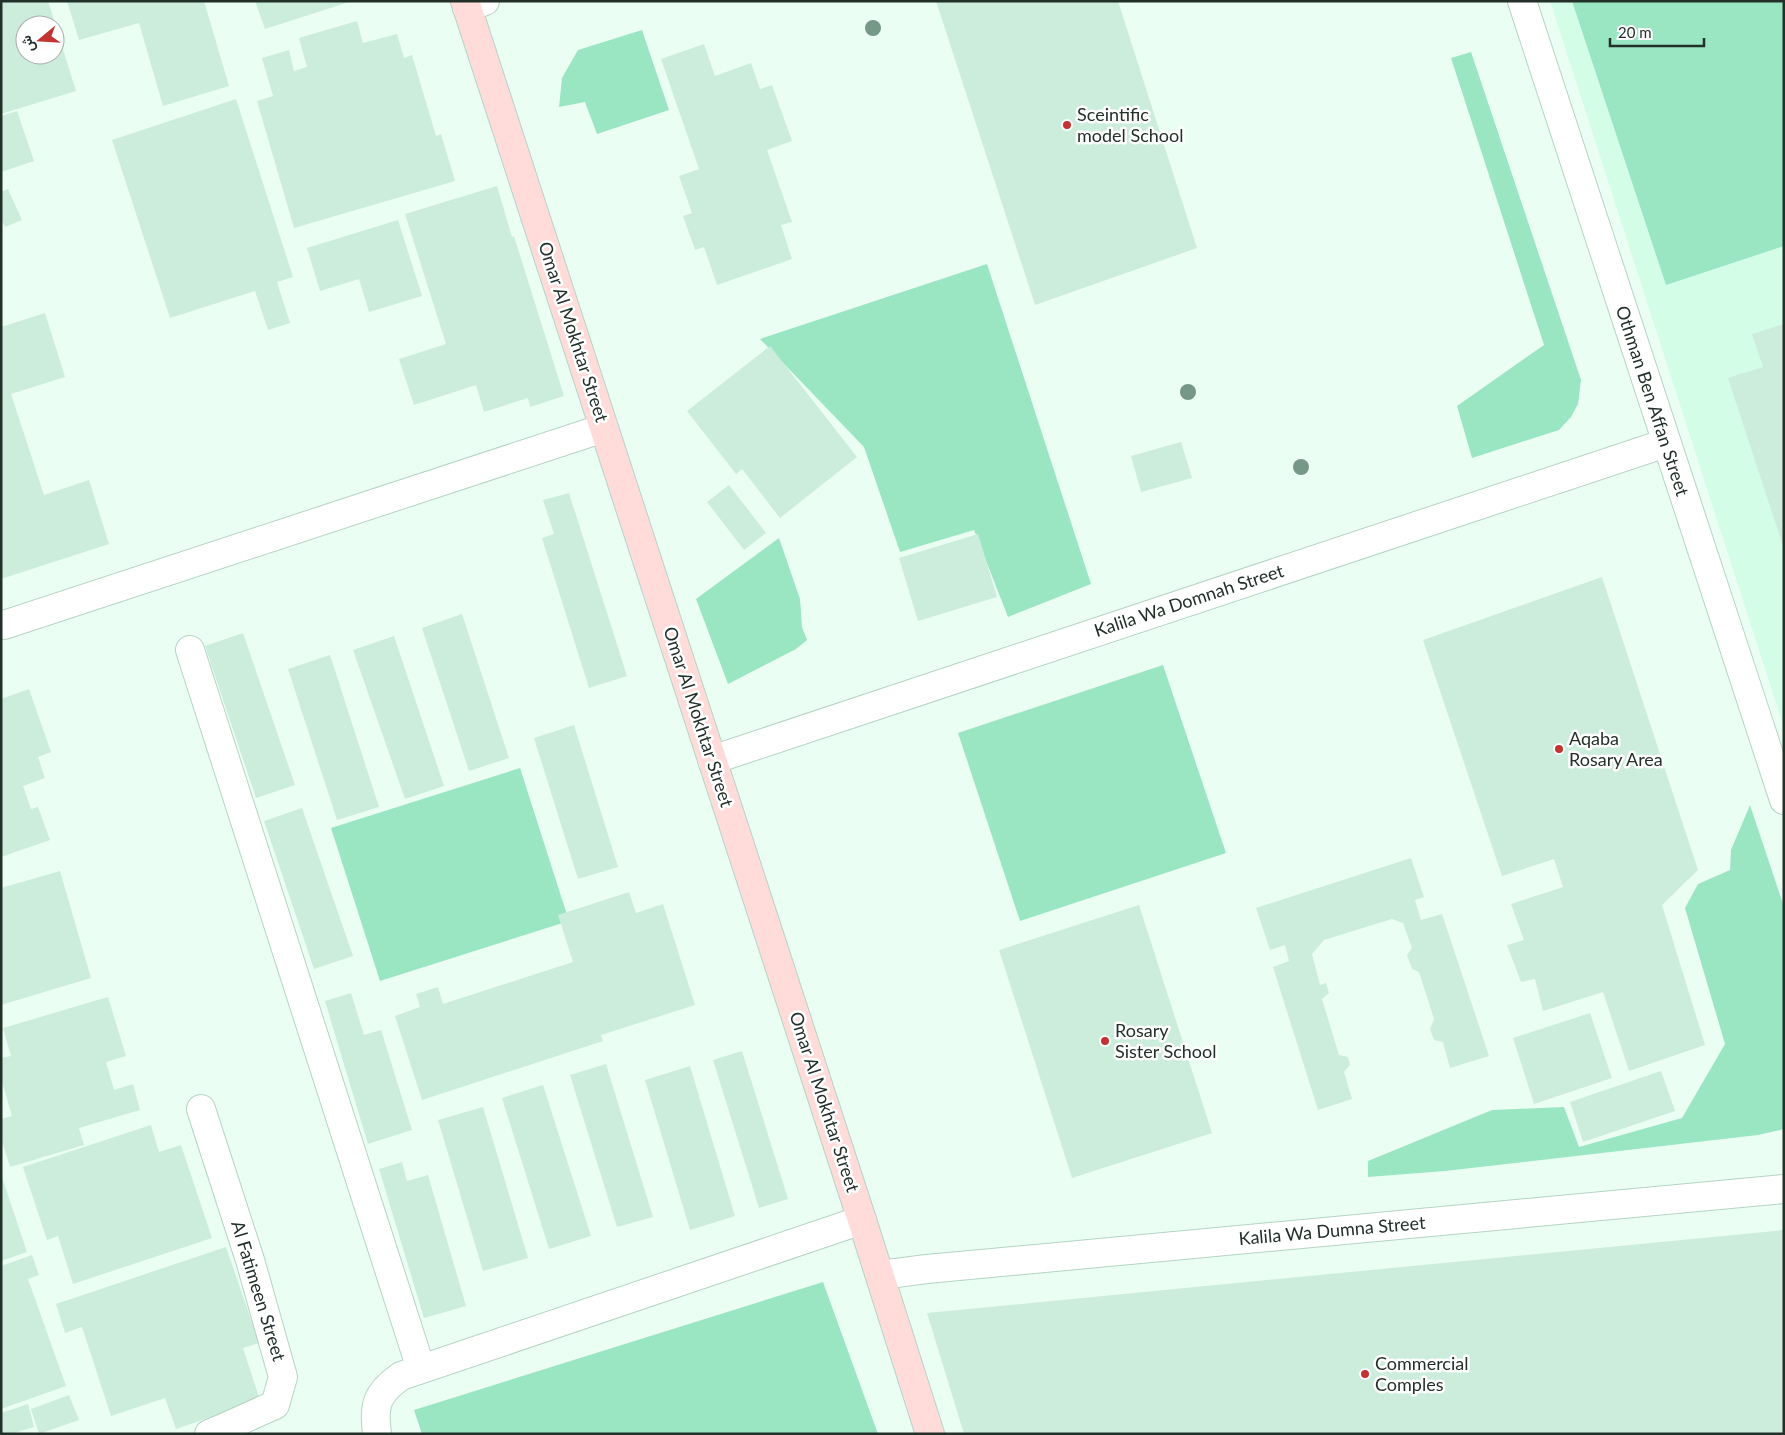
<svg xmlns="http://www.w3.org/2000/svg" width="1785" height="1435" viewBox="0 0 1785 1435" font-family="Lato,Vazirmatn,sans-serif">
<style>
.built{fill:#d4fde8}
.green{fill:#9ae6c2}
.building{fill:#ccecdc;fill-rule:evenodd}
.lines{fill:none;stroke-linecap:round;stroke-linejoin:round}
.street-casing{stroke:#b5d4c4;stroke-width:30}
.secondary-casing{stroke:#b5d4c4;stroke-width:30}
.street{stroke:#fff;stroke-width:28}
.secondary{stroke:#ffdcd9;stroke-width:28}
.tree{fill:#759889}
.poi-dot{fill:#c23332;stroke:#fff;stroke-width:2}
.labels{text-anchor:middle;stroke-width:5;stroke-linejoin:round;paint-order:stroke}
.poi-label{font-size:18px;fill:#233029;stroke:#fff;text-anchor:start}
.street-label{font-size:18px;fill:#233029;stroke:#fff}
</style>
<rect width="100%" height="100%" fill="#ebfef4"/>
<path class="built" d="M 1550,1 L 1784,1 L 1784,728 Z"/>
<path class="green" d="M 1572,1 L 1784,1 L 1784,246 L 1666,285 Z
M 642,30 L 669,110 L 597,134 L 585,102 L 559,107 L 562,78 L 578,50 Z
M 1471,52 L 1581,380 L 1578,404 L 1571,417 L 1559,430 L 1472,458 L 1457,406 L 1544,345 L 1451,58 Z
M 987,264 L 1091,584 L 1008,617 L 974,530 L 900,552 L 864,447 L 760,339 Z
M 779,538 L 800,599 L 802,627 L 807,640 L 796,649 L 728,684 L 696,599 Z
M 1163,665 L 1226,853 L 1020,921 L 958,733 Z
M 520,768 L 569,921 L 380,981 L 331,828 Z
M 1750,805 L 1784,907 L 1784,1129 L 1758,1135 L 1445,1171 L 1368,1177 L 1368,1161 L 1492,1110 L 1564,1107 L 1579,1147 L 1682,1118 L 1725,1044 L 1685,908 L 1698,884 L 1730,870 L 1731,850 Z
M 823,1282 L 878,1434 L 422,1434 L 414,1410 Z"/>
<path class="building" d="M 1,1 L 48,1 L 76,91 L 1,114 ZM 25,25 L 55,25 L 55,55 L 25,55 Z
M 67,1 L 204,1 L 229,86 L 163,106 L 139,23 L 79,40 Z
M 255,1 L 349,1 L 349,2 L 265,29 Z
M 936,1 L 1118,1 L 1197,248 L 1035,305 Z
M 357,21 L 363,43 L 397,34 L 404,58 L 412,55 L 436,136 L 441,134 L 455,181 L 294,228 L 257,101 L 273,96 L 262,58 L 289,50 L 294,71 L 307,67 L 299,38 Z
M 704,44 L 715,76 L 751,63 L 760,89 L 772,85 L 792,141 L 767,150 L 792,222 L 781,225 L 792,259 L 717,285 L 704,247 L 695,250 L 683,216 L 692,213 L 679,176 L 699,169 L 661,59 Z
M 236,99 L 293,277 L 277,282 L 290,323 L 268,330 L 255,291 L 170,318 L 112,140 Z
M 17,111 L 34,161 L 1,172 L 1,116 Z
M 497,186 L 512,237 L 514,236 L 564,396 L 530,407 L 528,398 L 484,412 L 476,385 L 414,405 L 399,359 L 446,344 L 405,214 Z
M 8,189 L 22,220 L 5,227 L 1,219 L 1,192 Z
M 398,220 L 422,296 L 369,312 L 359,279 L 320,291 L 307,248 Z
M 45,313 L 65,377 L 11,394 L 44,495 L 89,480 L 109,544 L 1,579 L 1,327 Z
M 1784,324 L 1784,546 L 1783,546 L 1728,378 L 1763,367 L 1752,334 Z
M 770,346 L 857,457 L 780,518 L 742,469 L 736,474 L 687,411 Z
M 1181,442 L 1192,478 L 1141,492 L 1131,456 Z
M 729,485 L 766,533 L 744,550 L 707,502 Z
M 569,493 L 627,676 L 589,688 L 542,538 L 554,534 L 543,500 Z
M 978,534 L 997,597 L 918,621 L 899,558 Z
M 1602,577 L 1698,870 L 1662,905 L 1705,1045 L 1629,1071 L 1603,992 L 1543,1011 L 1535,979 L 1521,982 L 1507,945 L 1524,940 L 1511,904 L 1563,887 L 1554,859 L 1502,876 L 1423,640 Z
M 462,614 L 509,758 L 469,771 L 422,628 Z
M 243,633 L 295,785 L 256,798 L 205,646 Z
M 394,636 L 444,786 L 405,799 L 353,650 Z
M 330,655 L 379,807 L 337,820 L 288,669 Z
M 29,689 L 51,752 L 38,757 L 45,778 L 23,786 L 31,809 L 38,807 L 50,840 L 1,857 L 1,699 Z
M 574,725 L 618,867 L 578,879 L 534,738 Z
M 302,808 L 353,956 L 314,969 L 264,821 Z
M 1411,858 L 1424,897 L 1415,900 L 1421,920 L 1442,914 L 1489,1056 L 1450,1068 L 1443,1042 L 1434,1040 L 1430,1029 L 1434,1019 L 1419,972 L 1412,969 L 1407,955 L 1412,948 L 1403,923 L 1392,919 L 1324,940 L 1312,954 L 1320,985 L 1326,983 L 1329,993 L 1322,999 L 1339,1055 L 1348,1057 L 1350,1065 L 1344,1072 L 1352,1099 L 1318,1110 L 1273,967 L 1289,961 L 1285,945 L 1270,950 L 1256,908 Z
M 60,871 L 91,978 L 1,1005 L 1,888 Z
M 629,892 L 636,913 L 663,904 L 695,1005 L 601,1035 L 603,1041 L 422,1100 L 395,1016 L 420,1007 L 416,994 L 438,987 L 443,1004 L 573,962 L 558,915 Z
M 1139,905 L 1212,1133 L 1072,1178 L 999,950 Z
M 351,993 L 364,1035 L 381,1030 L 412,1130 L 368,1144 L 325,1001 Z
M 108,997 L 126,1056 L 106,1062 L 114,1090 L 133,1084 L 140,1110 L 79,1128 L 84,1145 L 10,1167 L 1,1138 L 1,1119 L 12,1116 L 1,1078 L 1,1058 L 11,1056 L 3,1028 Z
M 1590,1013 L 1612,1078 L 1534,1104 L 1513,1038 Z
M 742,1051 L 788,1199 L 759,1208 L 713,1060 Z
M 606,1064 L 653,1217 L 617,1227 L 570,1075 Z
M 690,1066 L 735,1216 L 690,1230 L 645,1080 Z
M 1661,1071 L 1675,1111 L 1583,1142 L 1570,1102 Z
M 543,1085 L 591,1236 L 549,1249 L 502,1098 Z
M 483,1107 L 528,1258 L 483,1271 L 438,1120 Z
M 151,1125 L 159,1152 L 181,1145 L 212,1238 L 73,1284 L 58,1236 L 47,1240 L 23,1167 Z
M 402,1162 L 407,1181 L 428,1175 L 466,1306 L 424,1318 L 379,1169 Z
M 1,1174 L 27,1252 L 1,1261 Z
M 1784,1230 L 1784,1434 L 964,1434 L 927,1313 Z
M 226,1247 L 259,1343 L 243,1348 L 260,1400 L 176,1429 L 165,1398 L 111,1416 L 82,1327 L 65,1333 L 56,1304 Z
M 32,1255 L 39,1275 L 28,1279 L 66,1386 L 1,1409 L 1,1266 Z
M 69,1395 L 79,1420 L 39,1434 L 31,1409 Z
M 28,1404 L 34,1427 L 11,1434 L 1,1434 L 1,1413 Z"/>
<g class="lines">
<defs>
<path id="street" d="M 1522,1 L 1784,800
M 467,8 L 485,1
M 4,625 L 604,428
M 190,650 L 421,1369
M 712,760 L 1666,443
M 201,1109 L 250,1260 L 283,1377 L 275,1405 C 253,1414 232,1425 209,1434
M 880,1275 L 927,1269 L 1784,1189
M 377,1434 C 373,1404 377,1393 401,1376 L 862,1220"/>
<path id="secondary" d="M 465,1 L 862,1220 L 930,1434"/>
</defs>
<use href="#street" class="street-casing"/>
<use href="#secondary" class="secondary-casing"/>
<use href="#street" class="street"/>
<use href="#secondary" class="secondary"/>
</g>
<g class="tree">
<circle cx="873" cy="28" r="8"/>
<circle cx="1188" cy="392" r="8"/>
<circle cx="1301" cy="467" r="8"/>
</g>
<g class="poi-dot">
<circle cx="1067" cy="125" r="5"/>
<circle cx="1559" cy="749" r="5"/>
<circle cx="1105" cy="1041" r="5"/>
<circle cx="1365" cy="1374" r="5"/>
</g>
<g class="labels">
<g class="poi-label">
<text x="1077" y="121">Sceintific<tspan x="1077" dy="21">model School</tspan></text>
<text x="1569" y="745">Aqaba<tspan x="1569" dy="21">Rosary Area</tspan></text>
<text x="1115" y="1037">Rosary<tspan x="1115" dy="21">Sister School</tspan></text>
<text x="1375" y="1370">Commercial<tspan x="1375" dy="21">Comples</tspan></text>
</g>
<g class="street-label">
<text transform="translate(573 332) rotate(72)" y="6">Omar Al Mokhtar Street</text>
<text transform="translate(1652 401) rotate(72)" y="6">Othman Ben Affan Street</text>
<text transform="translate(1189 601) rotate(-18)" y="6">Kalila Wa Domnah Street</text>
<text transform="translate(698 717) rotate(72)" y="6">Omar Al Mokhtar Street</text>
<text transform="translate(824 1102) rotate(72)" y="6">Omar Al Mokhtar Street</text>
<text transform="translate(1332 1231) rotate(-5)" y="6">Kalila Wa Dumna Street</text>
<text transform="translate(258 1291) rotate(73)" y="6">Al Fatimeen Street</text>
</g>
</g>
<rect width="1785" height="1435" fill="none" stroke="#233029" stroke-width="5"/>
<g transform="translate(40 40) rotate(252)"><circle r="24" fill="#ffffff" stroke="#a7aca9"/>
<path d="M0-4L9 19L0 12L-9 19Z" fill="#c23332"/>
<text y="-8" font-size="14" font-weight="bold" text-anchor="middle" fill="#233029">ش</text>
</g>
<path d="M1610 38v8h94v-8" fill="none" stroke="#233029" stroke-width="2.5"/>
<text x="1618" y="38" font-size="15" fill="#233029" stroke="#ffffff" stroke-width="4" paint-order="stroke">20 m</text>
</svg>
